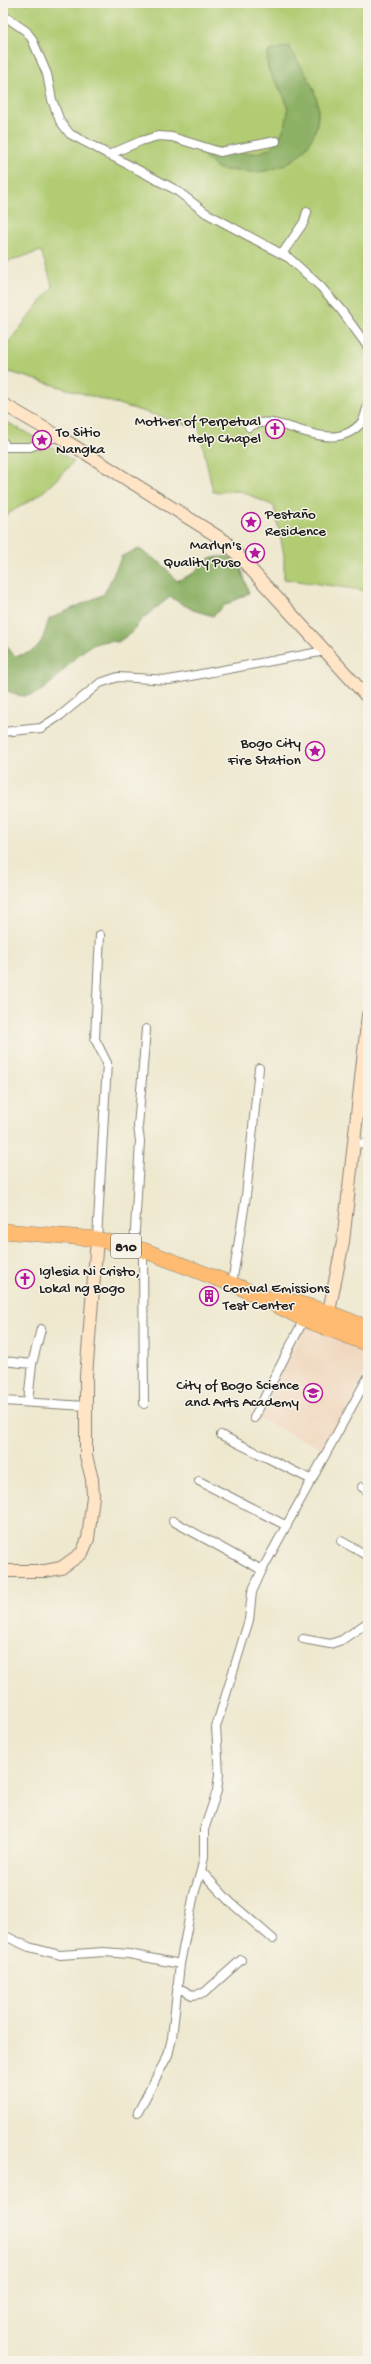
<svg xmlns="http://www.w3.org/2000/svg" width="371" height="2364" viewBox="0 0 371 2364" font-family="'Gochi Hand',sans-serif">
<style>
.built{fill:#f0d5bc}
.green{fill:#b1cc73;stroke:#667448}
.forest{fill:#8cb065;stroke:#546640}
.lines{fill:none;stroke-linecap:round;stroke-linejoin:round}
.street-casing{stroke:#858276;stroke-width:10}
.secondary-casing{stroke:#858276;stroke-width:14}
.highway-casing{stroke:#858276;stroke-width:16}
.street{stroke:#fff;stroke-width:8}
.secondary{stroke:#ffe4c6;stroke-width:12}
.highway{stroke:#febb71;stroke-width:15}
.labels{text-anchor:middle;stroke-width:3;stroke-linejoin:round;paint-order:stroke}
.shield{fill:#f7f3e8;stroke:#5e5c59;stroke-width:1}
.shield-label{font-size:14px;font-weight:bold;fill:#1c1c1c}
.poi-label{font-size:15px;fill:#1c1c1c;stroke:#f7f3e8;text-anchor:end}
</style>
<rect width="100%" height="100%" fill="#f7f3e8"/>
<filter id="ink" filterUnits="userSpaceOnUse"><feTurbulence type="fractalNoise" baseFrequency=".025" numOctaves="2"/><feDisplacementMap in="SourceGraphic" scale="8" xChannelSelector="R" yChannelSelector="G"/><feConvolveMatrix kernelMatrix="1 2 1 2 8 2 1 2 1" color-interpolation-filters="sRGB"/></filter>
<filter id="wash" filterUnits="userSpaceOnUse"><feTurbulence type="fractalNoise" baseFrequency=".012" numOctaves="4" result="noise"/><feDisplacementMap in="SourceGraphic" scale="16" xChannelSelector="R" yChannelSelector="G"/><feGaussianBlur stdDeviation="0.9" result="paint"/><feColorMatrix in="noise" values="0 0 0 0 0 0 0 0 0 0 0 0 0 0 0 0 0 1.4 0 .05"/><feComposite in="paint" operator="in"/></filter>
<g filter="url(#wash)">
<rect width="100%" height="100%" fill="#eee8cf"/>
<path class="built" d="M 306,1323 L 368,1348 L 368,1367 L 326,1451 L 258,1418 Z"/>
<path class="green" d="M 3,3 L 368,3 L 368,591 L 284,579 L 284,555 L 274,506 L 240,491 L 213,492 L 199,428 L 3,370 L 3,349 L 53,287 L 41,251 L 3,263 Z
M 3,420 L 54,448 L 74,462 L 42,493 L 3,517 Z"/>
<path class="forest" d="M 289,46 C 299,65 316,85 318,107 C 321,154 278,178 236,171 C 231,170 222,171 218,168 C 213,166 208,159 204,156 L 215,148 C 236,152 266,161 279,138 C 307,91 257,84 269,51 Z
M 139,549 L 162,564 L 177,581 L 192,574 L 210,558 L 229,556 L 241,568 L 249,593 L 225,605 L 213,616 L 193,610 L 170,597 L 142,619 L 131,633 L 118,642 C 72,632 56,705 17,695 C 12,694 7,690 3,688 L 3,640 L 14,656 C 40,653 42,642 49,619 L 104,594 L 122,556 Z"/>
</g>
<g filter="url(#ink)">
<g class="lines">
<defs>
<path id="street" d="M 3,15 L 26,31 L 32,39 L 47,74 L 52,100 L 60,121 L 70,134 L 176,190 L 206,213 L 289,258 L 321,287 L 341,310 L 368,347
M 108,155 L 141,141 L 158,136 L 172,137 L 220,152 L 276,141
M 282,254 L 304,222 L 307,212
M 249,427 C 278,407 329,461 362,422 C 365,418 366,410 368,405
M 4,443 L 5,447 L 30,447 L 58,436
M 3,732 L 41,728 L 61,715 L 100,683 L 118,677 L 169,680 L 325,651
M 353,1143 L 368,1144
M 97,1239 L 107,1063 L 95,1039 L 100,935
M 134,1248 L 140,1141 L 138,1127 L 146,1029
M 143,1250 L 144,1404
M 232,1284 L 246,1196 L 259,1068
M 3,1361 L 32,1364
M 3,1401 L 86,1406
M 28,1402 L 32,1364 L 41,1329
M 254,1418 L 304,1319
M 221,1435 L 312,1480
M 199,1481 L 287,1526
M 362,1487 L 368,1491
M 173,1521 L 262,1570
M 341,1541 L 368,1556
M 303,1639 L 330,1644 L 342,1640 L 368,1622
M 201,1871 L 230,1902 L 273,1939
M 3,1935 L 29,1947 L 60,1955 L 104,1952 L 129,1954 L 180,1964
M 177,1987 L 192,1995 L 204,1993 L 241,1960
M 138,2112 L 168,2055 L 172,2038 L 180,1964 L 194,1894 L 201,1871 L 204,1856 L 204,1830 L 217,1791 L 219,1774 L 216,1727 L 249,1620 L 252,1592 L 262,1570 L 368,1377"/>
<path id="secondary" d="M 3,404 L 58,436 L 225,541 L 368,698
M 327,1321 L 343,1242 L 368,1015
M 3,1571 L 45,1571 L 61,1568 L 82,1553 L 88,1539 L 93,1496 L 92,1479 L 86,1456 L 86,1376 L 97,1239"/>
<path id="highway" d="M 3,1231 L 97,1239 L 143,1250 L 242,1288 L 304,1319 L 368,1344
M 274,1296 L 330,1313 L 368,1328"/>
</defs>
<use href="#street" class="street-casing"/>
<use href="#secondary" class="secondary-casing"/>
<use href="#highway" class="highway-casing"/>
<use href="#street" class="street"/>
<use href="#secondary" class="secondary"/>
<use href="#highway" class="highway"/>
</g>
</g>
<defs>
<symbol id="church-ring" viewBox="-11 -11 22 22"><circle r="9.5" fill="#f7f3e8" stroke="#b5179e" stroke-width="1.5"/><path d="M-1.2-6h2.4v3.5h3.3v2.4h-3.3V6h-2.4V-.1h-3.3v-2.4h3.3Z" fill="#b5179e"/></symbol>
<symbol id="sight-ring" viewBox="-11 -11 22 22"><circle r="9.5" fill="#f7f3e8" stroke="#b5179e" stroke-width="1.5"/><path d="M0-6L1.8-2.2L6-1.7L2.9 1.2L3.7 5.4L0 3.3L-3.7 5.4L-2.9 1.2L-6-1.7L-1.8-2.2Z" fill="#b5179e"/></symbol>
<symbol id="building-ring" viewBox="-11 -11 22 22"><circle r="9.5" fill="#f7f3e8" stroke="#b5179e" stroke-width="1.5"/><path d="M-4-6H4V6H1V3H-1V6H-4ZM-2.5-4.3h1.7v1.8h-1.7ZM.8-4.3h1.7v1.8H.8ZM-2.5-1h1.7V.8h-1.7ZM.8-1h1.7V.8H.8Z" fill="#b5179e"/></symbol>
<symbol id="school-ring" viewBox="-11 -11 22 22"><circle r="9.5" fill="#f7f3e8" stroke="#b5179e" stroke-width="1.5"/><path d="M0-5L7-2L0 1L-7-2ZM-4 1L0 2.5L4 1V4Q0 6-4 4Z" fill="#b5179e"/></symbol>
</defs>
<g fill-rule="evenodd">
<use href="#church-ring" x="264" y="418" width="22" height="22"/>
<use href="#sight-ring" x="31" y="429" width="22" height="22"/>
<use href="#sight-ring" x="240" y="511" width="22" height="22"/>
<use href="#sight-ring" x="244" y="542" width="22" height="22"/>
<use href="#sight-ring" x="304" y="740" width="22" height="22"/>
<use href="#church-ring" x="14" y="1268" width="22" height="22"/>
<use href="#building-ring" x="198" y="1285" width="22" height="22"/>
<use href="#school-ring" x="302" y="1382" width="22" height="22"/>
</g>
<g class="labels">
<rect class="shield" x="111" y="1234" width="30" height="24" rx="3"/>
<g class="shield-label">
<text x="126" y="1251">810</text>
</g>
<g class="poi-label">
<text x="261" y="425">Mother of Perpetual<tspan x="261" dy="17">Help Chapel</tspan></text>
<text x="56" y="436" text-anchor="start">To Sitio<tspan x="56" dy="17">Nangka</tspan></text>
<text x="265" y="518" text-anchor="start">Pestaño<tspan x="265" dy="17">Residence</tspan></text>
<text x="241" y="549">Marlyn's<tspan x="241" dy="17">Quality Puso</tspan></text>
<text x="301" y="747">Bogo City<tspan x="301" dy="17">Fire Station</tspan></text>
<text x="39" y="1275" text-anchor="start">Iglesia Ni Cristo,<tspan x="39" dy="17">Lokal ng Bogo</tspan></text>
<text x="223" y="1292" text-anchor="start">Comval Emissions<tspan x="223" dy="17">Test Center</tspan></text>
<text x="299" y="1389">City of Bogo Science<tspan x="299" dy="17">and Arts Academy</tspan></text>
</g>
</g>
<rect width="371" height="2364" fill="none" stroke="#f7f3e8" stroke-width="16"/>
</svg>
